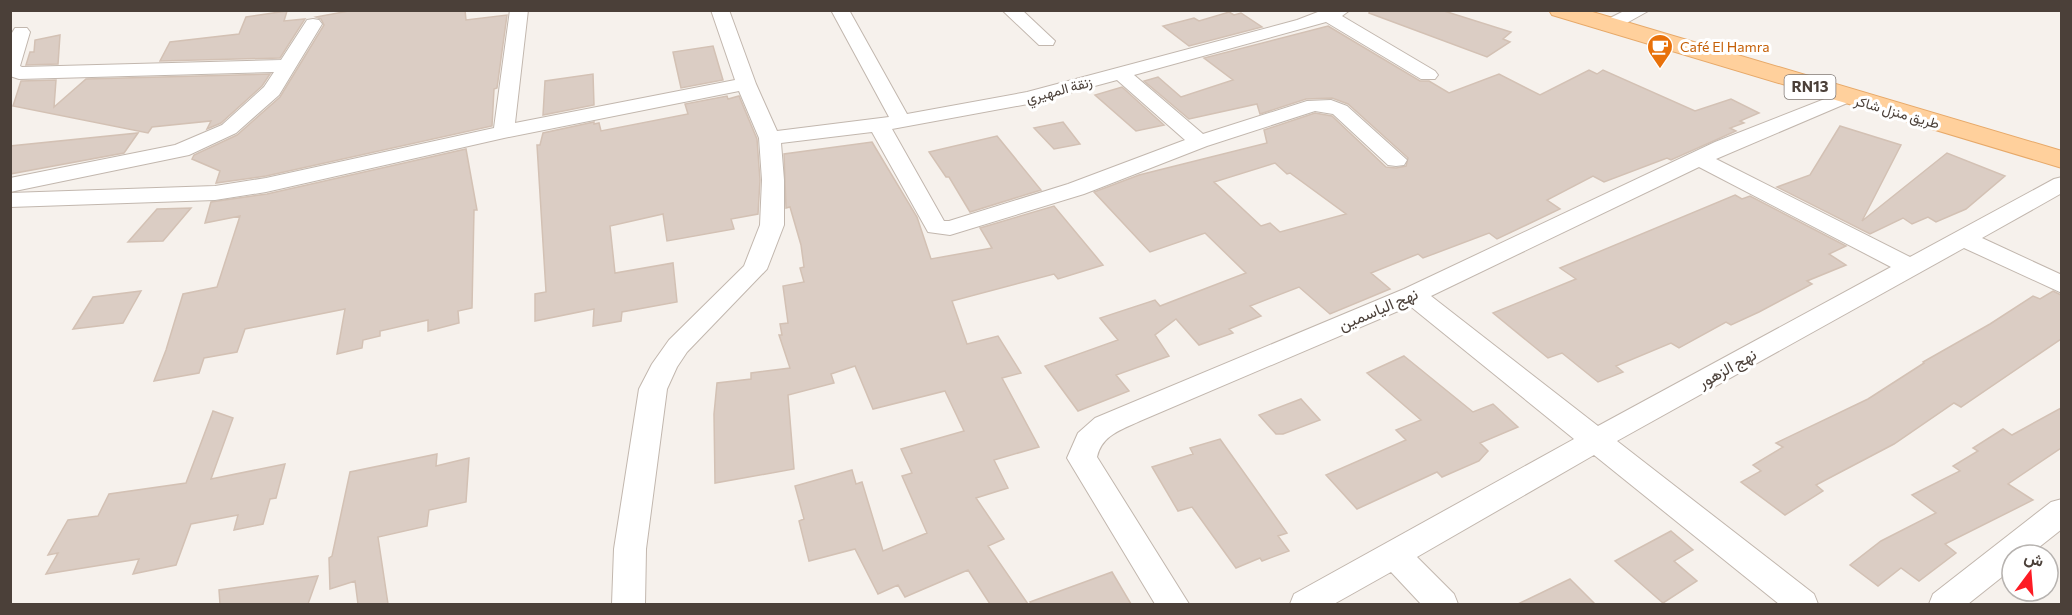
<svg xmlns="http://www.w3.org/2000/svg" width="2072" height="615" viewBox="0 0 2072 615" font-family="Commissioner,Vazirmatn,sans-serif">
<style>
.building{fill:#dbcdc4;stroke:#d3c1b4;stroke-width:1.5;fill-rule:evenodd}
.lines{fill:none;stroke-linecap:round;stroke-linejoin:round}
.street-casing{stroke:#c2b7ae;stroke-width:2}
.primary-casing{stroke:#e7a969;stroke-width:2}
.street{fill:#fff;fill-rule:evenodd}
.primary{fill:#ffd09c;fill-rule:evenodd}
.labels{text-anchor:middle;stroke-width:6;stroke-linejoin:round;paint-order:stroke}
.far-food-label{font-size:14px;fill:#c56008;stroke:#fff;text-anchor:start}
.far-street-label{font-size:14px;fill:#4b4039;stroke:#fff}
.shield{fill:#fff;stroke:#817974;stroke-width:1.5}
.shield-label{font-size:15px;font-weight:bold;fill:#4b4039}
.street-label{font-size:16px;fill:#4b4039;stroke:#fff}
</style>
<rect width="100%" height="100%" fill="#f6f1ec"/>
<path class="building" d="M 354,10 L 465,10 L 466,20 L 507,15 L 497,88 L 494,89 L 492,126 L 266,176 L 216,183 L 220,171 L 192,159 L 194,155 L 237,135 L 280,97 L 324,25 L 321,19 L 316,17 Z
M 1370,10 L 1441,10 L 1511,32 L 1503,39 L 1510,42 L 1487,57 L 1369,13 Z
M 287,11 L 284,21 L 305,19 L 280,58 L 160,61 L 170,42 L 239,34 L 246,17 Z
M 1229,12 L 1234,15 L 1241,13 L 1262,27 L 1189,46 L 1163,26 L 1194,18 L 1199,21 Z
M 1328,26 L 1420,81 L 1429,81 L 1449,93 L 1499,74 L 1540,95 L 1589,70 L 1597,74 L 1603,70 L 1695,111 L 1731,99 L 1759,113 L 1740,121 L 1744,123 L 1730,128 L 1736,131 L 1671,160 L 1667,158 L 1604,182 L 1593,176 L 1547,200 L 1560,209 L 1497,239 L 1489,233 L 1423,258 L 1418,254 L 1371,273 L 1390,289 L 1330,314 L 1299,287 L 1250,306 L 1261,316 L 1229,329 L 1233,333 L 1199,345 L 1176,319 L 1155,335 L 1169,356 L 1116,375 L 1129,391 L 1078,411 L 1045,366 L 1118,340 L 1100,318 L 1155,300 L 1160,306 L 1246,273 L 1205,233 L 1150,252 L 1094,192 L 1139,175 L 1267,143 L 1264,130 L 1315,113 L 1332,116 L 1386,167 L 1396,168 L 1406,166 L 1408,158 L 1348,104 L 1332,98 L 1306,99 L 1260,114 L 1257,104 L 1189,119 L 1144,81 L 1158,77 L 1181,97 L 1233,80 L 1204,58 ZM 1275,163 L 1287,174 L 1290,173 L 1346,214 L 1280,232 L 1270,223 L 1261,226 L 1214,182 Z
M 60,35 L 58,64 L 26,65 L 30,52 L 34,52 L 35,40 Z
M 713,46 L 723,80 L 681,88 L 673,52 Z
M 270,74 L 262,86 L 221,123 L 207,129 L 211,121 L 152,127 L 148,133 L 13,106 L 21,81 L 56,80 L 54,107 L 86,79 Z
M 593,74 L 594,105 L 543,115 L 545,81 Z
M 1122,87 L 1164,125 L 1136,131 L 1095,95 Z
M 727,96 L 728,99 L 739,96 L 757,139 L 760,180 L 758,214 L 731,219 L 734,229 L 667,241 L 663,214 L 610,226 L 615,273 L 673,263 L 677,302 L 622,312 L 621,321 L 593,326 L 594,309 L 535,321 L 535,294 L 546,292 L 537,145 L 540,145 L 543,133 L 594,122 L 594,124 L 599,123 L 601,131 L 688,114 L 685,104 Z
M 1063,122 L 1080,144 L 1054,149 L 1034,128 Z
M 1840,126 L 1901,145 L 1862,221 L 1947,153 L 2005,176 L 1966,209 L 1936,222 L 1928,217 L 1912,224 L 1903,218 L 1870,234 L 1777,187 L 1810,175 Z
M 138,133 L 124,153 L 10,174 L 10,146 Z
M 997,136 L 1041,190 L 970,212 L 949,177 L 946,177 L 929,152 Z
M 872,142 L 917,217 L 931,259 L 992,248 L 980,228 L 1054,206 L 1103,265 L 1058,279 L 1054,274 L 952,301 L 967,344 L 998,336 L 1021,373 L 1002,378 L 1039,447 L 994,460 L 1008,488 L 976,498 L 1004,539 L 988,546 L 1028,604 L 990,604 L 968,570 L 905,597 L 898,585 L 878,594 L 855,549 L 809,561 L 799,521 L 804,519 L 795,486 L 852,470 L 856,484 L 862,482 L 883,551 L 927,533 L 902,476 L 912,473 L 901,449 L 964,431 L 945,391 L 873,409 L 855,366 L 831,374 L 834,383 L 788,395 L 794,469 L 715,483 L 714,414 L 717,383 L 751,379 L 751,373 L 790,368 L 779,335 L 782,335 L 780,324 L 788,323 L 783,286 L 804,282 L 800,268 L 804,267 L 801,245 L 790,207 L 786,208 L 784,154 Z
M 466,149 L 477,210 L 474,210 L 472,308 L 458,311 L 459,323 L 428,331 L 428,320 L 380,331 L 380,336 L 363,340 L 362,348 L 337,354 L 345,309 L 245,329 L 237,352 L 204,358 L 199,373 L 154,381 L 166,350 L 183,294 L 217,287 L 240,216 L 205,223 L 211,202 L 267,194 Z
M 1735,195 L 1742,199 L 1750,196 L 1846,246 L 1829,254 L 1846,265 L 1807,281 L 1812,284 L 1759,312 L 1731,325 L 1726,322 L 1679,348 L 1671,343 L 1616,366 L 1623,372 L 1598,382 L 1562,353 L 1548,358 L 1493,313 L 1576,279 L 1560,268 Z
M 191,208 L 163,241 L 128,242 L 157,209 Z
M 141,291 L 123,323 L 73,329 L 93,297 Z
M 2053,291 L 2061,295 L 2061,339 L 1961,407 L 1954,403 L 1894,444 L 1816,485 L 1823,491 L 1785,515 L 1741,482 L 1761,471 L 1753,465 L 1783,447 L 1776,443 L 1868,399 L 1924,363 L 1923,362 L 1990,324 L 2033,296 L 2040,299 Z
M 1404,356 L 1473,412 L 1493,404 L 1518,427 L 1480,443 L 1488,451 L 1479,461 L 1442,477 L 1437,472 L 1357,509 L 1326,475 L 1406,440 L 1396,430 L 1421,420 L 1367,373 Z
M 1301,399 L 1320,420 L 1283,434 L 1276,434 L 1259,415 Z
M 2061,408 L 2061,448 L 2008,484 L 2033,500 L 1945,544 L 1956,553 L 1919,581 L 1901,568 L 1878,586 L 1850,565 L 1881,541 L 1936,513 L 1912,495 L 1960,471 L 1953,466 L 1978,451 L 1973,448 L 2003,429 L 2012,435 Z
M 213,411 L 233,418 L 211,479 L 285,464 L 276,498 L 270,499 L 263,524 L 234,530 L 238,515 L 191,524 L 176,565 L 133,574 L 139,559 L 46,574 L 58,553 L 48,555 L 68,520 L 98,516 L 109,494 L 186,483 Z
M 1220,439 L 1287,533 L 1278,536 L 1289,551 L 1262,561 L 1260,558 L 1236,568 L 1192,507 L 1178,511 L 1152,467 L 1193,454 L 1190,448 Z
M 437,454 L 436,466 L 469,458 L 466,502 L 429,510 L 427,526 L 378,537 L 388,604 L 358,604 L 355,581 L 330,589 L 329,558 L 332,556 L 350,472 Z
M 1671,531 L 1693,550 L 1674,561 L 1697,581 L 1663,603 L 1615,561 Z
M 1112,572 L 1131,604 L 1031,604 L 1030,602 Z
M 318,576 L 308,604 L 220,604 L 219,590 Z
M 1570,579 L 1595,604 L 1518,604 Z"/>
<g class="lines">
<defs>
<path id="street" d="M 510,10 L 528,10 L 515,123 L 735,80 L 711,10 L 729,10 L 756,84 L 777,131 L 889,117 L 831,10 L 849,10 L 907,114 L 1027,92 L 1297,20 L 1323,10 L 1350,10 L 1342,16 L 1435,71 L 1438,75 L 1435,79 L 1421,79 L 1326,22 L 1134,75 L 1203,134 L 1307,101 L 1331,100 L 1347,106 L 1407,160 L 1404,165 L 1396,166 L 1388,165 L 1333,114 L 1315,111 L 1207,146 L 1084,194 L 950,235 L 928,232 L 872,132 L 781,143 L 784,180 L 784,225 L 767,269 L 687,352 L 677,367 L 667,389 L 646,549 L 645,604 L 612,604 L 614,549 L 639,389 L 652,364 L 669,340 L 744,266 L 760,225 L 762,180 L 759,138 L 739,91 L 504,138 L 266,192 L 215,200 L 10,207 L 10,193 L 215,186 L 266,178 L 494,128 ZM 1117,80 L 1185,140 L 1068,184 L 949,221 L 944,221 L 892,129 L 1028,104 Z
M 1002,10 L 1022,10 L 1055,41 L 1053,45 L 1039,45 Z
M 1626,10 L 1650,10 L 1614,30 L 1602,30 L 1599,26 L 1602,22 Z
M 313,19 L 319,20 L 322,24 L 279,95 L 236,133 L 189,155 L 10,192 L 10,178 L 175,145 L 222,125 L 264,87 L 274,72 L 19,79 L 10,76 L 10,36 L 15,28 L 27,28 L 30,32 L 20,66 L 22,67 L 281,60 L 307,20 Z
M 1845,91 L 1852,93 L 1855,97 L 1852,101 L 1716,159 L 1910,257 L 2054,179 L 2062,177 L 2062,193 L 1982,238 L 2062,275 L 2062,293 L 1964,248 L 1617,441 L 1814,594 L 1818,604 L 1779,604 L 1594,455 L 1417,557 L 1454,594 L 1458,604 L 1421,604 L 1391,572 L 1334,604 L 1290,604 L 1294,594 L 1574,439 L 1410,306 L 1140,421 C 1121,430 1102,435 1097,457 L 1189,604 L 1155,604 L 1067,458 L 1078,433 L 1095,418 L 1404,289 L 1715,142 ZM 1699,167 L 1891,267 L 1598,426 L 1431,296 Z
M 2062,499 L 2062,529 L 2029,555 L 2012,555 L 2012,569 L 1968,604 L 1929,604 L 1933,594 L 2051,502 Z"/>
<path id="primary" d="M 1549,10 L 1586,10 L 2062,151 L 2062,168 L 1552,15 Z"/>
</defs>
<use href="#street" class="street-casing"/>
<use href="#primary" class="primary-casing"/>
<use href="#street" class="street"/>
<use href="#primary" class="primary"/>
</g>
<defs>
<symbol id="cafe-pin" viewBox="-11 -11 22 30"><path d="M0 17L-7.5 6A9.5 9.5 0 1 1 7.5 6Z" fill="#e8710a" stroke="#fff"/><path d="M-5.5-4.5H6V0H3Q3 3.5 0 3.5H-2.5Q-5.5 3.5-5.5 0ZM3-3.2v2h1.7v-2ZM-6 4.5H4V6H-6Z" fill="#fff"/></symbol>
</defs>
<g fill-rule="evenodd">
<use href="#cafe-pin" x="1645" y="32" width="30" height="40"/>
</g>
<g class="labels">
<g class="far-food-label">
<text x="1680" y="52">Café El Hamra</text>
</g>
<g class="far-street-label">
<text transform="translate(1059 90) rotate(-15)" y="5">زنقة المهيري</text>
<text transform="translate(1897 112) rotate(16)" y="5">طريق منزل شاكر</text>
</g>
<rect class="shield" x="1784.5" y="75" width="51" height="24" rx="4.5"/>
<g class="shield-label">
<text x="1810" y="92">RN13</text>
</g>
<g class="street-label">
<text transform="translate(1378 309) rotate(-23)" y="6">نهج الياسمين</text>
<text transform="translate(1727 368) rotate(-29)" y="6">نهج الزهور</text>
</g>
</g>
<rect width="2072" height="615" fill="none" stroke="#4b4039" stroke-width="24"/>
<g transform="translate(2030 573) rotate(16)"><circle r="28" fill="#ffffff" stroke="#b7b3b0" stroke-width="1.5"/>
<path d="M0-4.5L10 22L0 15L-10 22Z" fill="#fd1b24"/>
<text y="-9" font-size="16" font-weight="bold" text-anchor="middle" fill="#4b4039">ش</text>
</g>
</svg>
